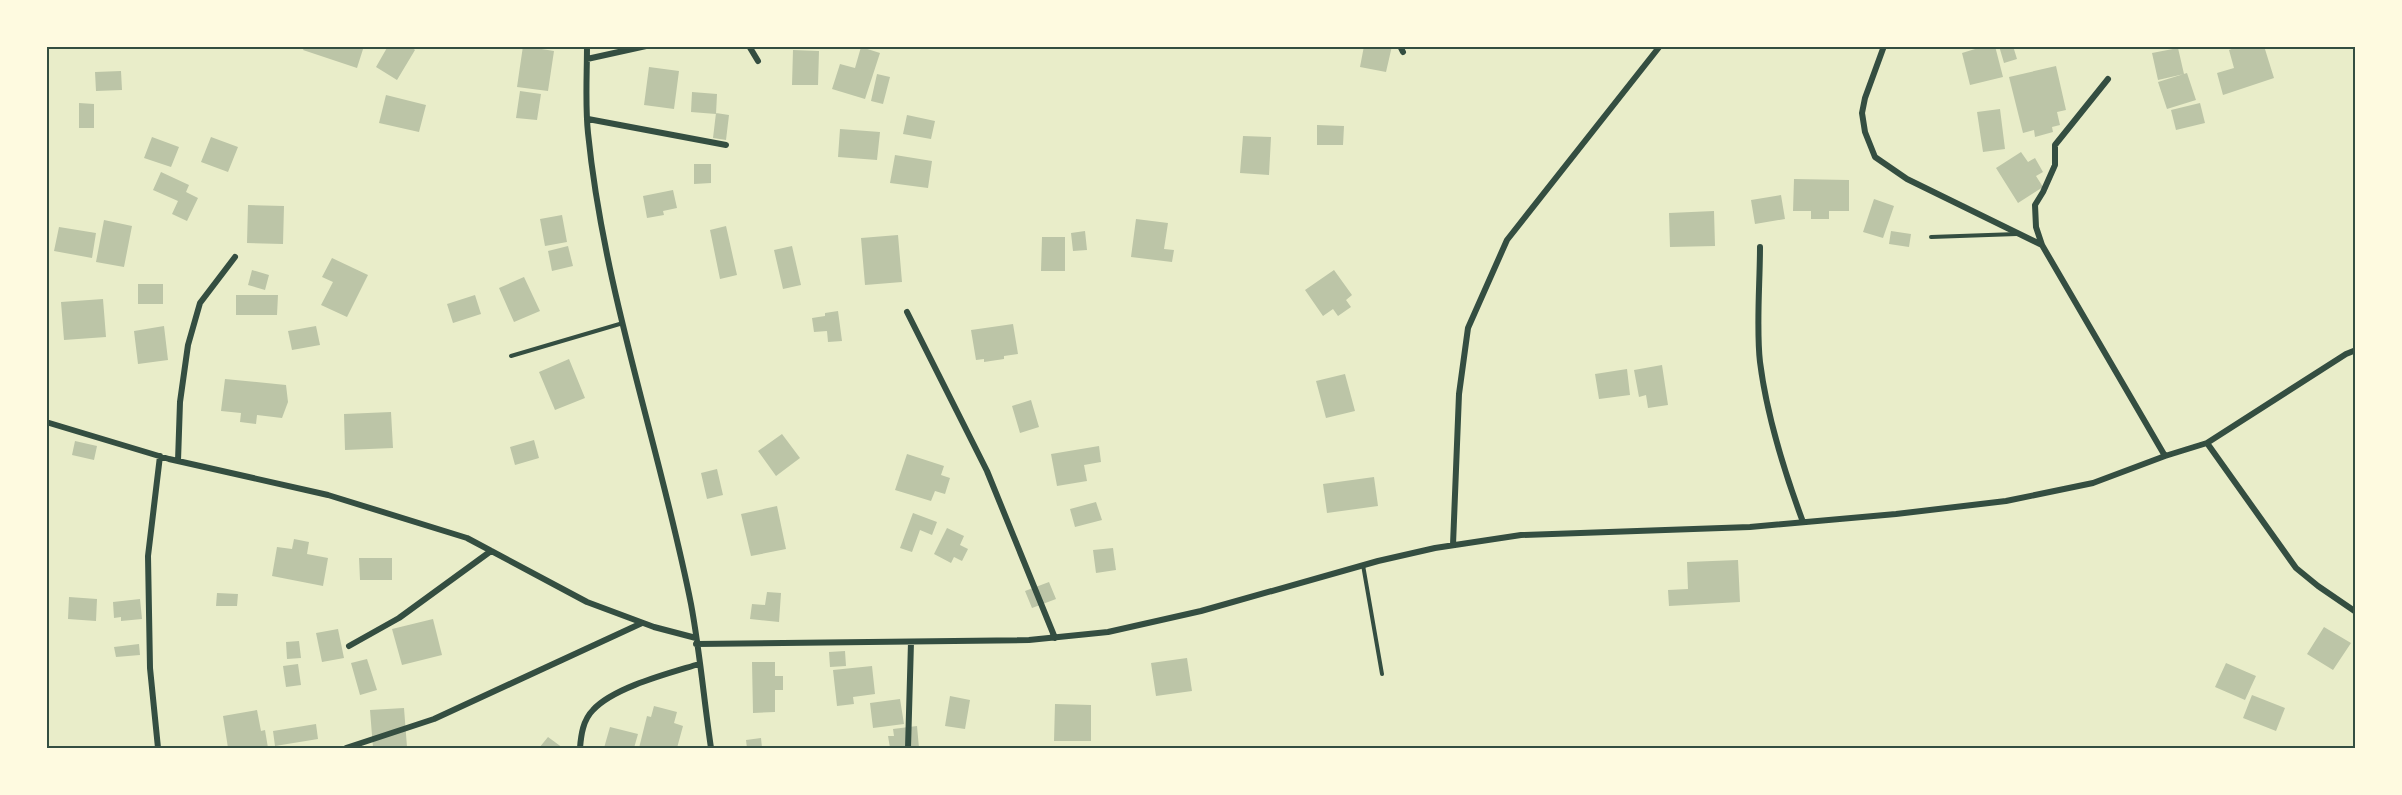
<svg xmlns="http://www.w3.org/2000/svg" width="2402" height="795" viewBox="0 0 2402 795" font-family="'Roboto Condensed',sans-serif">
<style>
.building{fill:#bcc5a7}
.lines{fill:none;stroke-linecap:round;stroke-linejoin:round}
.service{stroke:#344e41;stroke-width:4}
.minor{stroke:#344e41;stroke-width:6}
.neatline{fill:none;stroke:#344e41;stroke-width:2}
</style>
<rect width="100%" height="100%" fill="#e9edc9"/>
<path class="building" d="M 305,46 L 364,46 L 357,68 L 303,50 Z
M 388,46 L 410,46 L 415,50 L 397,80 L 376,67 Z
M 523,46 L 554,51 L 548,91 L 517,87 Z
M 1364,46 L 1392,46 L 1386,72 L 1360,67 Z
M 1985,46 L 1995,46 L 2003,77 L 1970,85 L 1962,53 Z
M 1999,46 L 2013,46 L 2017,59 L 2004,63 Z
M 2239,46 L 2264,46 L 2274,78 L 2223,95 L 2217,73 L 2234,68 L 2229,50 Z
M 861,47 L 880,53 L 865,99 L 832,89 L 840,64 L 855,68 Z
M 2178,48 L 2184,74 L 2158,80 L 2152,53 Z
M 793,50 L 819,51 L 818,85 L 792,85 Z
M 2056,66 L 2066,110 L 2057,112 L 2060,125 L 2052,127 L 2053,132 L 2035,137 L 2034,130 L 2023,133 L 2009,77 Z
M 649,67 L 679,71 L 674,109 L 644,105 Z
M 121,71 L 122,90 L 96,91 L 95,72 Z
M 2187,73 L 2196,100 L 2167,109 L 2158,82 Z
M 877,74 L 890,77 L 883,104 L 871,101 Z
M 520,91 L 541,94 L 537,120 L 516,118 Z
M 692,92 L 717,94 L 716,114 L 691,112 Z
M 386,95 L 426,105 L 419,132 L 379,123 Z
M 79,103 L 94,104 L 94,128 L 79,128 Z
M 2200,103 L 2205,123 L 2176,130 L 2171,110 Z
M 2000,109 L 2005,149 L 1983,152 L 1977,112 Z
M 716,113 L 729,115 L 726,140 L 713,138 Z
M 907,115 L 935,121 L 931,139 L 903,134 Z
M 1317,125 L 1344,126 L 1343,145 L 1317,145 Z
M 840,129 L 880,132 L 877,160 L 838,157 Z
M 1243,136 L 1271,137 L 1269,175 L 1240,173 Z
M 152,137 L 179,147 L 171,167 L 144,158 Z
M 211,137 L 238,147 L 228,172 L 201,162 Z
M 2021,152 L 2028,162 L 2035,158 L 2043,172 L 2036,176 L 2043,187 L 2018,203 L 1996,168 Z
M 895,155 L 932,161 L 928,188 L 890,183 Z
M 694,164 L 711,164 L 711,183 L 694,184 Z
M 161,172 L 189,185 L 186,192 L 198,198 L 187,221 L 172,214 L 178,201 L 153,190 Z
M 1794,179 L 1849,180 L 1849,211 L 1829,211 L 1829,219 L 1811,219 L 1811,211 L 1793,211 Z
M 673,190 L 677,208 L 663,211 L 664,215 L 647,218 L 643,196 Z
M 1781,195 L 1785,219 L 1755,224 L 1751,200 Z
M 1874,199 L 1894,206 L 1883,238 L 1863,232 Z
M 248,205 L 284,206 L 283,244 L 247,243 Z
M 1714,211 L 1715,246 L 1670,247 L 1669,213 Z
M 562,215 L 567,242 L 545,246 L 540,219 Z
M 1136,219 L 1168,223 L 1164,249 L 1174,250 L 1172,262 L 1131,257 Z
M 104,220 L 132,226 L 124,267 L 96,262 Z
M 726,226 L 737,275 L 720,279 L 710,230 Z
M 59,227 L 96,233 L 92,258 L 54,251 Z
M 1085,231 L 1087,250 L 1073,251 L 1071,233 Z
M 1891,231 L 1911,234 L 1909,247 L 1889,244 Z
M 898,235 L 902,282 L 865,285 L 861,238 Z
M 1042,237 L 1065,237 L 1065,271 L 1041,271 Z
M 568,246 L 573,266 L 552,271 L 548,251 Z
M 792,246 L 801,285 L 783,289 L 774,250 Z
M 332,258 L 368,275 L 347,317 L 321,305 L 333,282 L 322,277 Z
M 252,270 L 269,275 L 265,290 L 248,285 Z
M 1334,270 L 1352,295 L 1346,300 L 1351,307 L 1338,316 L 1333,309 L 1323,316 L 1305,290 Z
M 524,277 L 540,311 L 514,322 L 499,288 Z
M 138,284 L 163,284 L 163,304 L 138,304 Z
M 236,295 L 278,295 L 277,315 L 236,315 Z
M 475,295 L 481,314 L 453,323 L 447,304 Z
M 103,299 L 106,337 L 64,340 L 61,302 Z
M 838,311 L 842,341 L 828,342 L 827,331 L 814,332 L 812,318 L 825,316 L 825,313 Z
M 1013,324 L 1018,354 L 1004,356 L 1004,359 L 984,362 L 984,359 L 976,360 L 971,330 Z
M 164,326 L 168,360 L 138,364 L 134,331 Z
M 316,326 L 320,345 L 292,350 L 288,331 Z
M 569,359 L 585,398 L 555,410 L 539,372 Z
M 1662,365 L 1668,405 L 1648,408 L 1646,395 L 1639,397 L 1634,370 Z
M 1627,369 L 1630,395 L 1599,399 L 1595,374 Z
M 1345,374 L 1355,411 L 1326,418 L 1316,381 Z
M 225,379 L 286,385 L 288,402 L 282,418 L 257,415 L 256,424 L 240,422 L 241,413 L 221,411 Z
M 1031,400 L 1039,427 L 1020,433 L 1012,406 Z
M 391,412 L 393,448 L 345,450 L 344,414 Z
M 782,434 L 800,458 L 776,476 L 758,451 Z
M 534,440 L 539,458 L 515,465 L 510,447 Z
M 75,441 L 97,446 L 94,460 L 72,455 Z
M 1099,446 L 1101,462 L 1084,465 L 1087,481 L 1057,486 L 1051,454 Z
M 907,454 L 944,466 L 941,475 L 950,478 L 945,494 L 935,491 L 931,501 L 895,490 Z
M 717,469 L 723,495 L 707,499 L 701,473 Z
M 1374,477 L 1378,506 L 1327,513 L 1323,484 Z
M 1096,502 L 1102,520 L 1075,527 L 1070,509 Z
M 777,506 L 786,549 L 751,556 L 741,514 Z
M 913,513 L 937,522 L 932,535 L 920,530 L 912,552 L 900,548 Z
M 947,528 L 964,536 L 960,545 L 968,549 L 962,561 L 954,557 L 951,563 L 934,554 Z
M 294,539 L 309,542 L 307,554 L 328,558 L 323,586 L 272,576 L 277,547 L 292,549 Z
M 1113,548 L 1116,570 L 1096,573 L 1093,550 Z
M 359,558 L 392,558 L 392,580 L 360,580 Z
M 1738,560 L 1740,602 L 1669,606 L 1668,590 L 1688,589 L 1687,562 Z
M 1049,582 L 1056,599 L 1032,608 L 1025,591 Z
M 767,592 L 781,593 L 779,622 L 750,619 L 752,604 L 765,605 Z
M 217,593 L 238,594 L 237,606 L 216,606 Z
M 69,597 L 97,599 L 96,621 L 68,619 Z
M 140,599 L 142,619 L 121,621 L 121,617 L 114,618 L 113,602 Z
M 433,619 L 442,655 L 402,665 L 392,629 Z
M 2324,627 L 2351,643 L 2333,670 L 2307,654 Z
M 338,629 L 344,658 L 322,662 L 316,633 Z
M 299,641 L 301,658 L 287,659 L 286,642 Z
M 139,644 L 140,655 L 116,657 L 114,647 Z
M 845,651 L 846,666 L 830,667 L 829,652 Z
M 1187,658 L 1192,691 L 1156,696 L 1151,663 Z
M 367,659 L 377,690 L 360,695 L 351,663 Z
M 752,662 L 775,662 L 775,676 L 783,676 L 783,690 L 775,690 L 775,712 L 753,713 Z
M 2226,663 L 2256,676 L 2245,700 L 2215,687 Z
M 298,664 L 301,685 L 286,687 L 283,666 Z
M 872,666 L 875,694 L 853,697 L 854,704 L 837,706 L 833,670 Z
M 2252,695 L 2285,708 L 2276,731 L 2243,718 Z
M 950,696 L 970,700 L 965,729 L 945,726 Z
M 900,699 L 904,724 L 873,728 L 870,703 Z
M 1055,704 L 1091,705 L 1091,741 L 1054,741 Z
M 654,706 L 677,712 L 674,723 L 683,726 L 677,748 L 639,748 L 647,716 L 651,717 Z
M 404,708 L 407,747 L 373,748 L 370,710 Z
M 257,710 L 261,731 L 265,730 L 268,748 L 228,748 L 223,716 Z
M 316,724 L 318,739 L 275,746 L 273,731 Z
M 917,726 L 919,748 L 890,748 L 888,736 L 894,736 L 893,729 Z
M 610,727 L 638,734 L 634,748 L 604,748 Z
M 548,737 L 563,748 L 539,748 Z
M 761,738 L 762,748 L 747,748 L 746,740 Z"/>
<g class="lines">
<path class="service" d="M 1931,237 L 2017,234
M 511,356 L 623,323
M 1363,565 L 1382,674"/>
<path class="minor" d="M 587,46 C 587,75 585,105 588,133 C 604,293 660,447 691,604 C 700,652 704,701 711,748
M 749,46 L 758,61
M 1400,46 L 1403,52
M 1884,46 L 1865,98 L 1862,113 L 1865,132 L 1875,157 L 1907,179 L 2042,245
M 587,59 L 646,46
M 2108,79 L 2055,145 L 2055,165 L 2043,192 L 2035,205 L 2036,227 L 2042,245 L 2165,456 L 2207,443 L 2296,568 L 2318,586 L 2356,612
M 588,119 L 726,145
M 1760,247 C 1760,283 1756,328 1760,362 C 1767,417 1784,471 1803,522
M 907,312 L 987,471 L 1055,638
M 46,422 L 169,459 L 328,495 L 467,538 L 587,602 L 654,627 L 696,638
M 2207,443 L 2346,354 L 2356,350
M 178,461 L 180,402 L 188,345 L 200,303 L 235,257
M 1453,545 L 1459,394 L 1468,328 L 1507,240 L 1660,46
M 696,644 L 1029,640 L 1108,632 L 1201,611 L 1378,561 L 1435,548 L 1521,535 L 1750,527 L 1896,514 L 2006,501 L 2093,483 L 2165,456
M 349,646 L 399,618 L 491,551
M 158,748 L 150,668 L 148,556 L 160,456
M 346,748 L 434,719 L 642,623
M 580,748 C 581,735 583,720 593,710 C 614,687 670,673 699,664
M 908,748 L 911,642"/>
</g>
<rect width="2402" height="795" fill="none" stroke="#fefae0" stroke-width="96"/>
<rect x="48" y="48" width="2306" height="699" class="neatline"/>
</svg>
